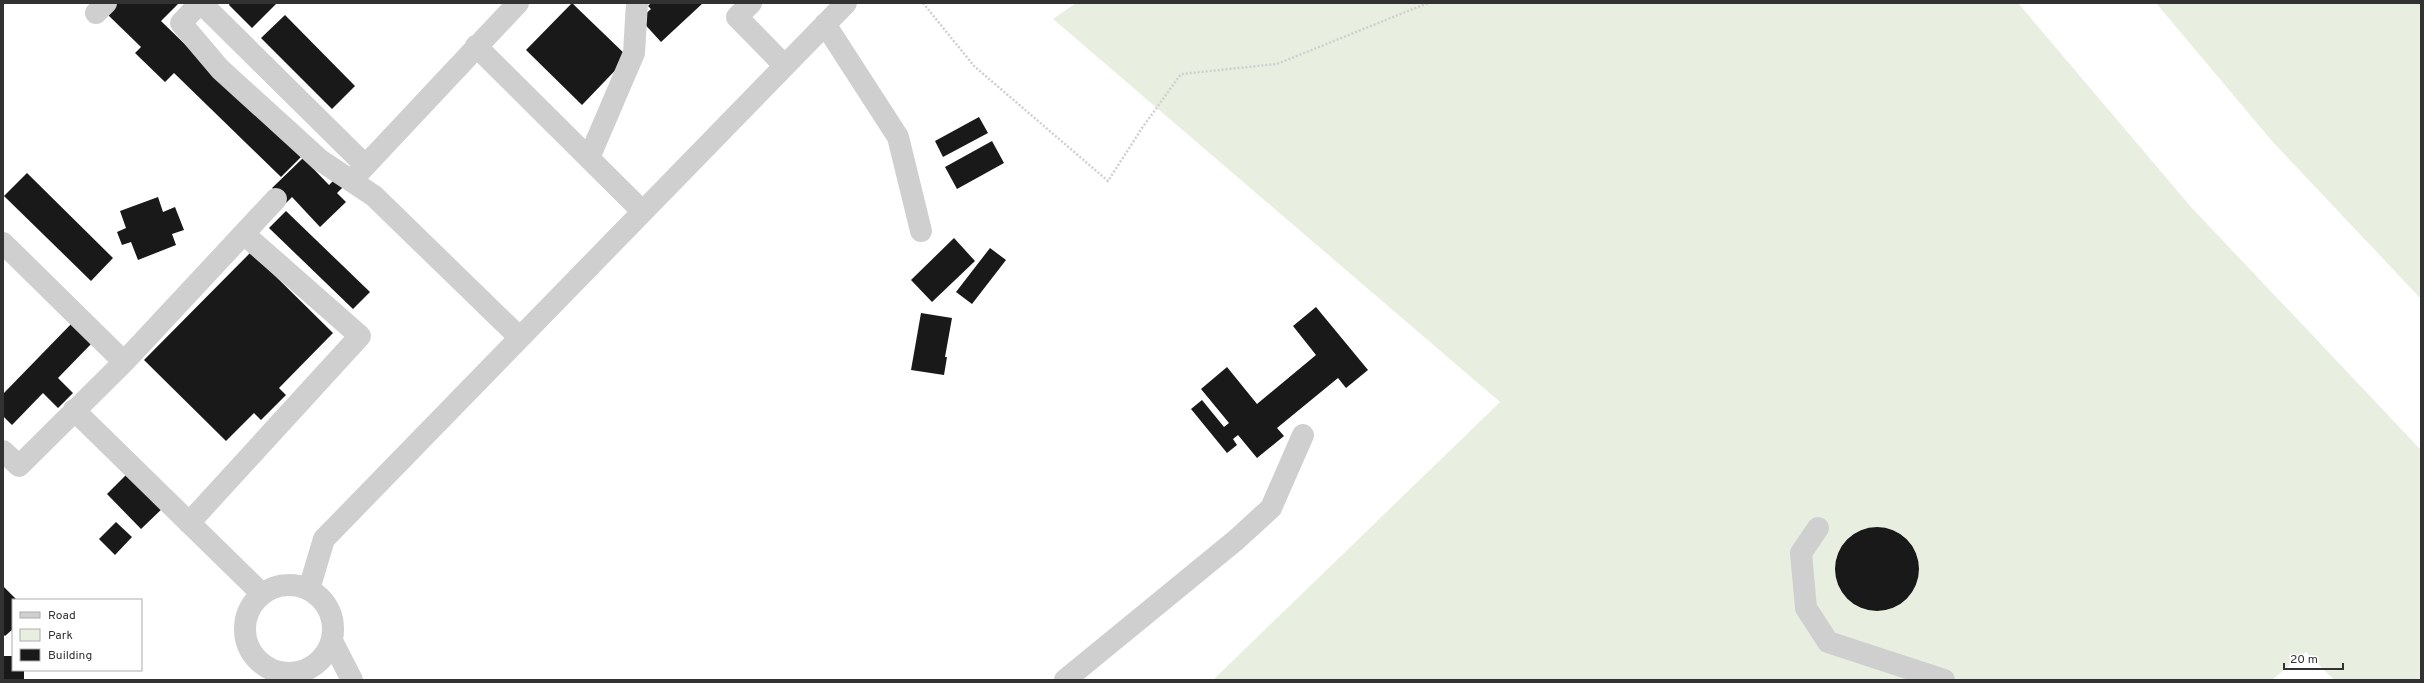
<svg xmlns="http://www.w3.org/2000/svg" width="2424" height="683" viewBox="0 0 2424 683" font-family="Overpass,sans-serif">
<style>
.green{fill:#e9efe0}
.building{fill:#191919}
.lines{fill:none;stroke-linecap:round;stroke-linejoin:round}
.path{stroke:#cfcfcf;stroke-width:2.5;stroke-dasharray:2 2;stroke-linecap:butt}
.minor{stroke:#cfcfcf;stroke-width:22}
</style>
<rect width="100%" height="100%" fill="#fff"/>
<path class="green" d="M 1076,3 L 2018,3 L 2191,207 L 2421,450 L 2421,680 L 2334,680 L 2306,652 L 2272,680 L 1213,680 L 1500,402 L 1053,19 Z
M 2156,3 L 2421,3 L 2421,299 L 2271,140 Z"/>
<path class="building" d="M 117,3 L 179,3 L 161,21 L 301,157 L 281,177 L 174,73 L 165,82 L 135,53 L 141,47 L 107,14 Z
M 230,3 L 277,3 L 252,28 L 229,5 Z
M 572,3 L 628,57 L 582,105 L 526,50 Z
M 651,3 L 703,3 L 661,42 L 640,19 L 651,9 L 648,6 Z
M 285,15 L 355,86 L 332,109 L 261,38 Z
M 979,117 L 988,133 L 943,157 L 935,141 Z
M 992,141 L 1004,163 L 957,189 L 945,167 Z
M 303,158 L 329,185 L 335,179 L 343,187 L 337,193 L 346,202 L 320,227 L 292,197 L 286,203 L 272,188 Z
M 27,173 L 113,258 L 91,281 L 4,196 Z
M 158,197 L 163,212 L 175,207 L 184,230 L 172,234 L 176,245 L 138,260 L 131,242 L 122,245 L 117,232 L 126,228 L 120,211 Z
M 286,211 L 370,292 L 353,309 L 269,228 Z
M 954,238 L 975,261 L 932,302 L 911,280 Z
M 990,248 L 1006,260 L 972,304 L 956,292 Z
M 251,252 L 333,333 L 279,388 L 286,395 L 261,420 L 254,413 L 226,441 L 144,360 Z
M 1316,307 L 1368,370 L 1346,388 L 1338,378 L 1277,428 L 1284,436 L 1257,458 L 1238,435 L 1233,439 L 1237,445 L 1227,453 L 1191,409 L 1202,400 L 1224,427 L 1229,423 L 1201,389 L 1227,367 L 1257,404 L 1316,355 L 1293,326 Z
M 921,313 L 952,318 L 945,357 L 947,357 L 944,375 L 911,370 Z
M 73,322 L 93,342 L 58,378 L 73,393 L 58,408 L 43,393 L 12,425 L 3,416 L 3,394 Z
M 131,470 L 166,505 L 141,529 L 107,494 Z
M 116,522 L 132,537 L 115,555 L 99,539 Z
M1835 569a42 42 0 1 1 84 0a42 42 0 1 1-84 0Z
M 3,586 L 17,600 L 13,600 L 13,629 L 5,636 L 3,634 Z
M 3,656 L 13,656 L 13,670 L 24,670 L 24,680 L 3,680 Z"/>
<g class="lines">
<path class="path" d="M 923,3 L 974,66 L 1108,181 L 1142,128 L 1181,74 L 1277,64 L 1428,3"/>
<path class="minor" d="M 200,3 L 181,23 L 220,69 L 320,160 L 374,196 L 519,337
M 201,3 L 365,165
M 751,3 L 737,17 L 785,66
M 96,13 L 106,3
M 825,24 L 898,137 L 921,231
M 476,46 L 642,211
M 589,158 L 634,53 L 637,3
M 351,181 L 518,3
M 3,243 L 124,362
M 74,410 L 262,594
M 3,451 L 19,466 L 124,362 L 276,199
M 189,523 L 360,336 L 244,234
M 1818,528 L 1801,553 L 1806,608 L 1828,642 L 1944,680
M245 629a44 44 0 1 1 88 0a44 44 0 1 1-88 0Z
M 309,589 L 324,539 L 846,3
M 332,641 L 352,680
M 1065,680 L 1236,540 L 1271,508 L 1303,435"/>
</g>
<rect width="2424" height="683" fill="none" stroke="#323232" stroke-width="8"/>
<rect x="12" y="599" width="130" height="72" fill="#ffffff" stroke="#adadad"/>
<rect x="20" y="612" width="20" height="6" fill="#cfcfcf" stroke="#adadad"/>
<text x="48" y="619" font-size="12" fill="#323232">Road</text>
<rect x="20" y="629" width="20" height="12" fill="#e9efe0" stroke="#adadad"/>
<text x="48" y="639" font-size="12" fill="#323232">Park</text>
<rect x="20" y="649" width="20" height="12" fill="#191919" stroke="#adadad"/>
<text x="48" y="659" font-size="12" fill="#323232">Building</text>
<path d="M2284 663v6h59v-6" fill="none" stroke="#323232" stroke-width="2"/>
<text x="2290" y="663" font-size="12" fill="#323232" stroke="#ffffff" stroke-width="3" paint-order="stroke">20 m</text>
</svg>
